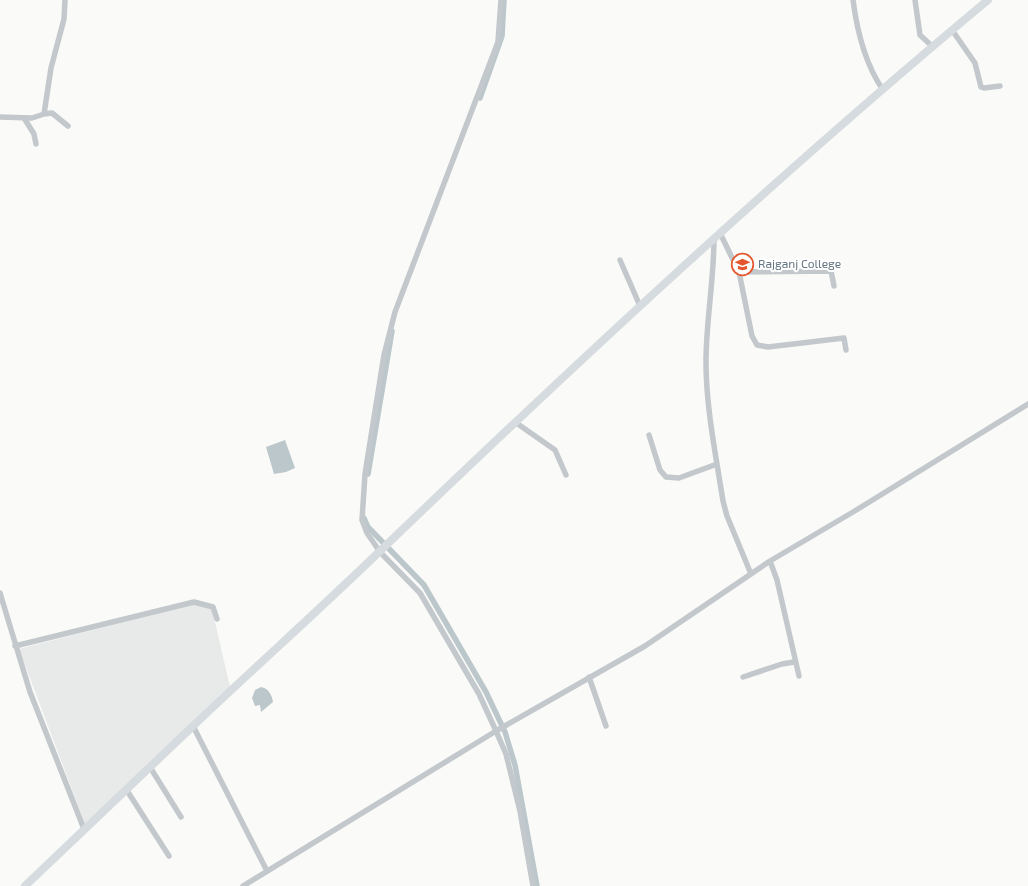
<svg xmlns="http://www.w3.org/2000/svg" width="1028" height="886" viewBox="0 0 1028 886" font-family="'Exo 2',sans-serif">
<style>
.built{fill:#e8e9e9}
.water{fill:#bbc7cb}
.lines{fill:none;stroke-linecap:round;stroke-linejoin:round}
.canal{stroke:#bbc7cb;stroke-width:5.5}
.street{stroke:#c3c8cc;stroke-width:5.5}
.secondary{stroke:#d6dbdf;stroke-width:8}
.labels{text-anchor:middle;stroke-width:4;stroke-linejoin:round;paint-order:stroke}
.poi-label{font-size:12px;fill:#657683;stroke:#fff;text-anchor:start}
</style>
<rect width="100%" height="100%" fill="#fafaf8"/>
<path class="built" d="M 195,604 L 212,609 L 230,687 L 85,824 L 19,649 Z"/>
<path class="water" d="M 285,440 L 295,468 L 286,472 L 274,474 L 266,447 Z
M 261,687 C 268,688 272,695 273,702 L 261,712 L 260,705 L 255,706 L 252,698 L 255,690 Z"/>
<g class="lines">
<path class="canal" d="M 480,98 L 502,36 L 504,0
M 368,474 L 392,331
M 364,518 L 368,527 L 424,585 L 486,692 L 505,732 L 515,765 L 537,886"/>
<path class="street" d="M 501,0 L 498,42 L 395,312 L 384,355 L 365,474 L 362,520 L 367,533 L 380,552 L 420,593 L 479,694 L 496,731 L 506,754 L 520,811 L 533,886
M 853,0 C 857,31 865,64 883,90
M 915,0 L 920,35 L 933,47
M 952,30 L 975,63 L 981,87 L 984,88 L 1000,86
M 44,114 L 52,113 L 68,126
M 0,117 L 32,118 L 44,114 L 51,68 L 64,19 L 65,0
M 24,118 L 34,134 L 36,144
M 720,233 L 739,272 L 831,271 L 834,286
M 714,238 C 714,280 706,321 706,362 C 706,408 716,456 723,501 L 727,516 L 751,574
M 620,260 L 640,306
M 739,272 L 752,336 L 757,345 L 768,347 L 844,338 L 846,350
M 515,422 L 555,450 L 566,475
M 649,435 L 660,470 L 666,477 L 679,478 L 717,464
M 770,561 L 777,580 L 799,676
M 0,593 L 30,692 L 84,829
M 15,646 L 194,602 L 213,607 L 217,619
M 589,677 L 606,726
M 743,677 L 782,664 L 794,662
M 193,726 L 267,871
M 150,767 L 181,817
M 126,789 L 169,856
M 243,886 L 496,731 L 645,646 L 770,561 L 853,512 L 1028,404"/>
<path class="secondary" d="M 25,886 C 81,833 136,780 192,727 C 254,668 318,611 379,552 C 577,362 778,175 988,0"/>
</g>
<defs>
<symbol id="university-ring" viewBox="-11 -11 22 22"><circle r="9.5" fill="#fff" stroke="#e4572e" stroke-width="1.5"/><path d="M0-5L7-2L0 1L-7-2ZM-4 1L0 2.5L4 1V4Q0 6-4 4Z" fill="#e4572e"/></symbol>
</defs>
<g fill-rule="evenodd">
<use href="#university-ring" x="730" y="252" width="25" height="25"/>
</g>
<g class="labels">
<g class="poi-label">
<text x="758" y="268">Rajganj College</text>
</g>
</g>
</svg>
